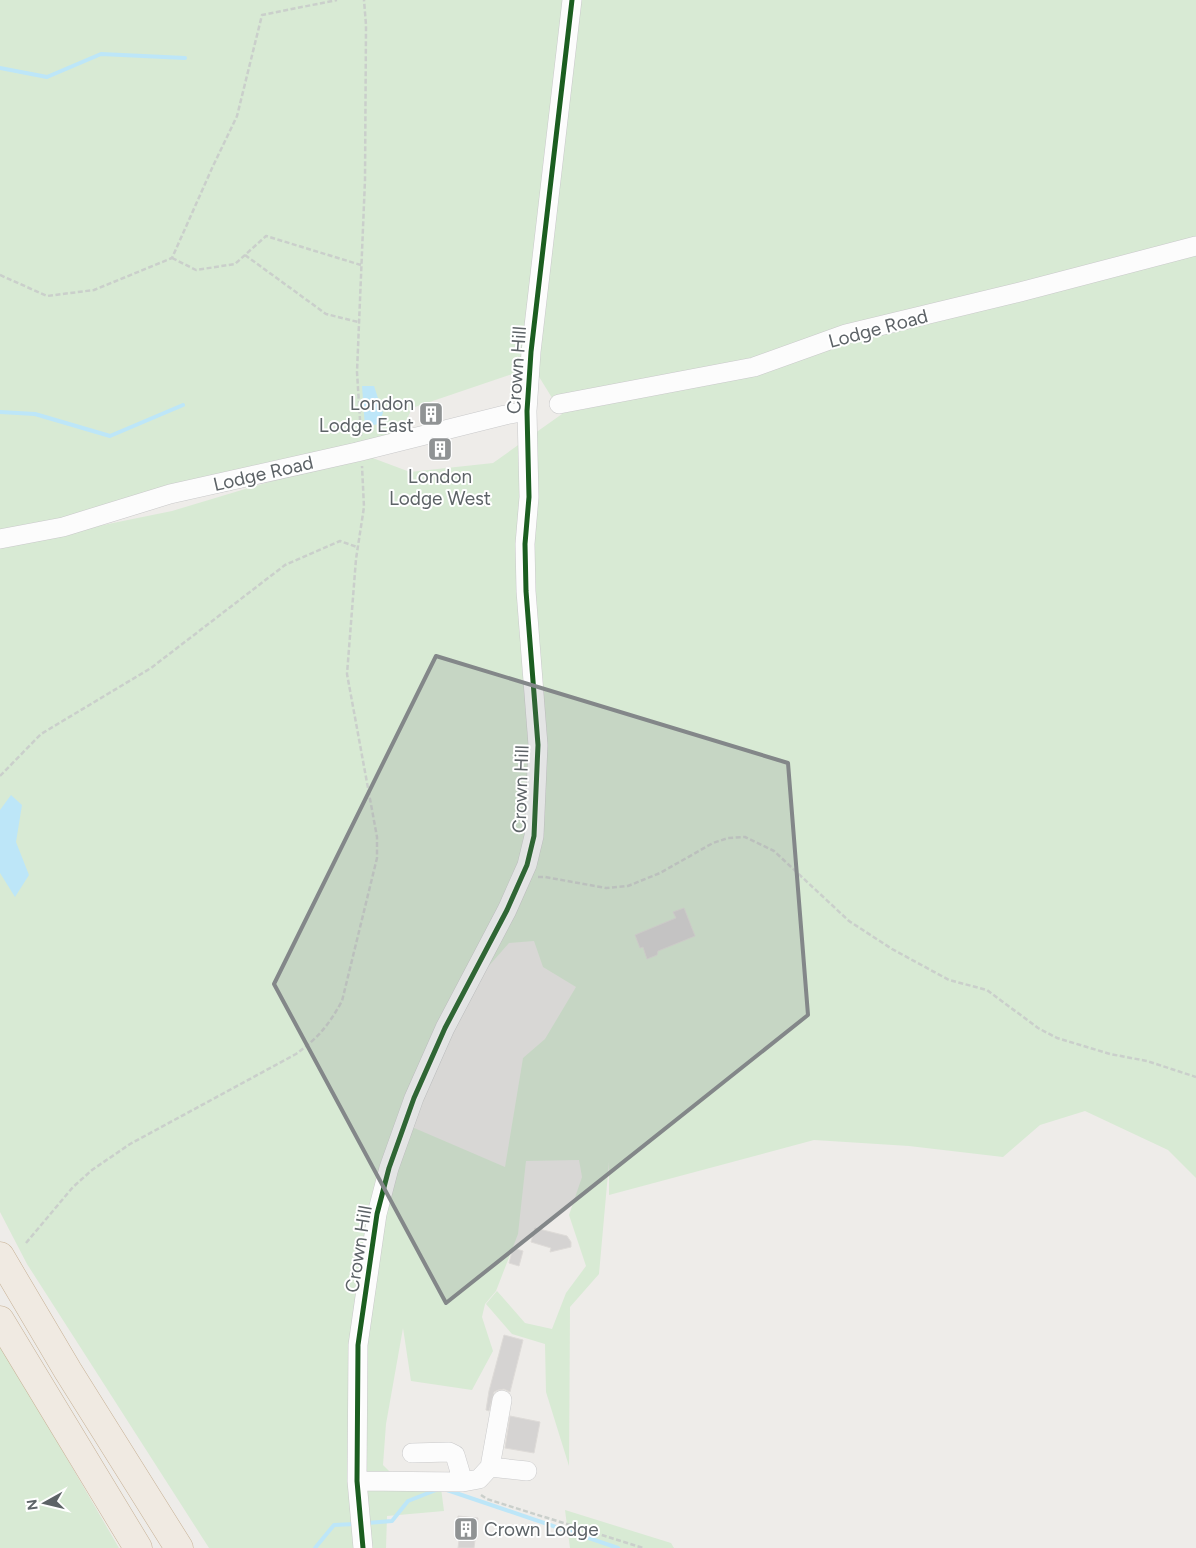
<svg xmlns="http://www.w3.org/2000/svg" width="1196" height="1548" viewBox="0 0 1196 1548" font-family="Figtree,sans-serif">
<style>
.green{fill:#d8ead4;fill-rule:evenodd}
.water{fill:#bde6f8}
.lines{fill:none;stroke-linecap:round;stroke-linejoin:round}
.stream{stroke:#bde6f8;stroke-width:4}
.building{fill:#d5d3d2;stroke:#dedbd8}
.minor-casing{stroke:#c9c9ca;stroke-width:20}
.highway-casing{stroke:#c7b195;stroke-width:29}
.path{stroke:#cacfcb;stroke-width:2.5;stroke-dasharray:5 2.5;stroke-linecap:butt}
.minor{stroke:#fcfcfc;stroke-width:19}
.highway{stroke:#f0eae2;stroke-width:28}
.cycleway-casing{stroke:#fff;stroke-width:8}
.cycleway{stroke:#1b5e20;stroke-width:5}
.marked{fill:#838789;fill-opacity:0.2;stroke:#838789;stroke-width:4;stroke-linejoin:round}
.labels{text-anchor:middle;stroke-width:4;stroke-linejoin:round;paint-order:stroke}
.street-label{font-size:19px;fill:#5d6367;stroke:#fff}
.poi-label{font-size:19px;fill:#5d6367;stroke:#fff;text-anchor:end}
</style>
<rect width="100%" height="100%" fill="#eeece9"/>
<path class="green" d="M 0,0 L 1196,0 L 1196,1178 L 1168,1150 L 1085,1111 L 1040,1125 L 1003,1157 L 909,1146 L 814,1140 L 609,1195 L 609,1162 L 599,1274 L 570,1307 L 569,1466 L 546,1392 L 545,1344 L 512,1334 L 486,1304 L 497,1291 L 525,1323 L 552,1329 L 566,1293 L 586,1266 L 569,1215 L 582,1177 L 579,1160 L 526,1161 L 518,1234 L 496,1291 L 485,1304 L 482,1317 L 493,1351 L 472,1390 L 411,1381 L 403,1328 L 386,1424 L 383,1465 L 404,1486 L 441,1488 L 444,1511 L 387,1516 L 386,1548 L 209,1548 L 27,1264 L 0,1212 L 0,546 L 172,511 L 362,454 L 410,472 L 493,463 L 562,414 L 533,367 L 412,408 L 401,433 L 168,498 L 23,525 L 0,531 ZM 534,941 L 543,967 L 576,987 L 545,1039 L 523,1058 L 505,1167 L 405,1124 L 459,1000 L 509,943 Z
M 0,1343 L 119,1548 L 0,1548 Z
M 565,1510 L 671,1543 L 674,1548 L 570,1548 Z"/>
<path class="water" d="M 362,386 L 374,386 L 383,413 L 378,424 L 365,427 Z
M 11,795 L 22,805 L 16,842 L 29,875 L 15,897 L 0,873 L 0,810 Z"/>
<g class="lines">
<path class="stream" d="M 0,68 L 47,77 L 101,54 L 185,58
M 0,412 L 35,414 L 110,436 L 183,405
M 447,1490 L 618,1548
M 367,1523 L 392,1521 L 408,1501 L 436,1490
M 315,1548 L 334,1525 L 355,1524"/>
</g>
<path class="building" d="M 439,405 L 442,418 L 424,423 L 421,410 Z
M 446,441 L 449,453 L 433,458 L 430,445 Z
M 684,908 L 695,936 L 658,951 L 657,955 L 647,959 L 643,947 L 640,948 L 635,935 L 676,918 L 673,912 Z
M 535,1228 L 567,1236 L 571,1242 L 571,1247 L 550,1252 L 551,1248 L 531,1242 Z
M 513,1248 L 523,1251 L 519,1266 L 509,1263 Z
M 504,1335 L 523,1340 L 510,1392 L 504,1389 L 498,1390 L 494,1392 L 489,1411 L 486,1410 L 489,1391 Z
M 510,1416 L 540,1422 L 534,1453 L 505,1448 Z
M 458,1516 L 478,1518 L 474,1548 L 458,1548 L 459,1540 L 455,1539 Z"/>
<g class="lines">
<defs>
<path id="minor" d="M 559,404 L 754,367 L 846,334 L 1020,292 L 1196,246
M 0,539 L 63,527 L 170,494 L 357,452 L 505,415 L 527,411
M 412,1453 L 449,1452 L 455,1455 L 463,1482
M 490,1467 L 502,1400
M 357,1481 L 463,1482 L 479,1479 L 490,1467 L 527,1471
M 363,1548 L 357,1481 L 358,1345 L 377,1214 L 389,1168 L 414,1098 L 445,1028 L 507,910 L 527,865 L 534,836 L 538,745 L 526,591 L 525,544 L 529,497 L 527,411 L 531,352 L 572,0"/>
<path id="highway" d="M 0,1256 L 68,1371 L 179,1548
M 0,1320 L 138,1548"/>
</defs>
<use href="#minor" class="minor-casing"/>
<use href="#highway" class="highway-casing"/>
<path class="path" d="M 245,255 L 326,314 L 358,322
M 172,258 L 196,270 L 235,264 L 266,236 L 361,265
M 0,275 L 47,296 L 94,290 L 172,258 L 213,166 L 237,116 L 262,15 L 337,0
M 361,436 L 357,372 L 365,180 L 366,25 L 364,0
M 0,776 L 41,734 L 151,668 L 285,565 L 340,541 L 357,547
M 538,877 L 545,877 L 606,888 L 628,886 L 660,873 L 713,843 L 728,838 L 745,837 L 774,851 L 849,921 L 892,949 L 949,980 L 987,990 L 1038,1028 L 1057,1038 L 1110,1054 L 1147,1061 L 1196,1077
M 26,1243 L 73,1187 L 92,1170 L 130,1144 L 296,1054 C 319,1037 328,1026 342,1001 L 377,858 L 377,837 L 347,674 L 356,559 L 364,507 L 362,466
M 481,1495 L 487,1499 L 643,1548"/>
<use href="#minor" class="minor"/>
<use href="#highway" class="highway"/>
<defs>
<path id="cycleway" d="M 363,1548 L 357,1481 L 358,1345 L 377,1214 L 389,1168 L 414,1098 L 445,1028 L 507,910 L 527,865 L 534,836 L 538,745 L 526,591 L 525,544 L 529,497 L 527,411 L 531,352 L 572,0"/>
</defs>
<use href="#cycleway" class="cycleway-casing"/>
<use href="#cycleway" class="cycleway"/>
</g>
<path class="marked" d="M 436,656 L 788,763 L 808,1015 L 446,1303 L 274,984 Z"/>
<defs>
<symbol id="building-square" viewBox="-11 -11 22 22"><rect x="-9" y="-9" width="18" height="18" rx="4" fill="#909394" stroke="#fff"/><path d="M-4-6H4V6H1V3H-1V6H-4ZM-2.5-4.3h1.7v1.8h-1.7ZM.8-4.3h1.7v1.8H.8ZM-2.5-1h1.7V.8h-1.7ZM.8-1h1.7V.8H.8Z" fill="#fff"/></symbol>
</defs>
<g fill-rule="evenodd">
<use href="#building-square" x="417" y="400" width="28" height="28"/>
<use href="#building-square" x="426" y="435" width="28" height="28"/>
<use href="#building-square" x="452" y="1515" width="28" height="28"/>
</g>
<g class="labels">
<g class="street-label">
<text transform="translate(878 328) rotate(-15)" y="7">Lodge Road</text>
<text transform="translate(516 370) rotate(-86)" y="7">Crown Hill</text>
<text transform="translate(263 473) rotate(-13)" y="7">Lodge Road</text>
<text transform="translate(520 789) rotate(-88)" y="7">Crown Hill</text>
<text transform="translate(358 1249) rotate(-81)" y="7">Crown Hill</text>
</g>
<g class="poi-label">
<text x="414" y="410">London<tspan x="414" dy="22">Lodge East</tspan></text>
<text x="440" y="483" text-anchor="middle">London<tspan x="440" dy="22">Lodge West</tspan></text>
<text x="484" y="1536" text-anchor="start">Crown Lodge</text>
</g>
</g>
<g transform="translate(45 1503) rotate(262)" stroke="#ffffff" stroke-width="4" paint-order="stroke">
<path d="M0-4L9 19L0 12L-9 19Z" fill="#5d6367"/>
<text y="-8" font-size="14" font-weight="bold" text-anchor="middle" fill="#5d6367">N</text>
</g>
</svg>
